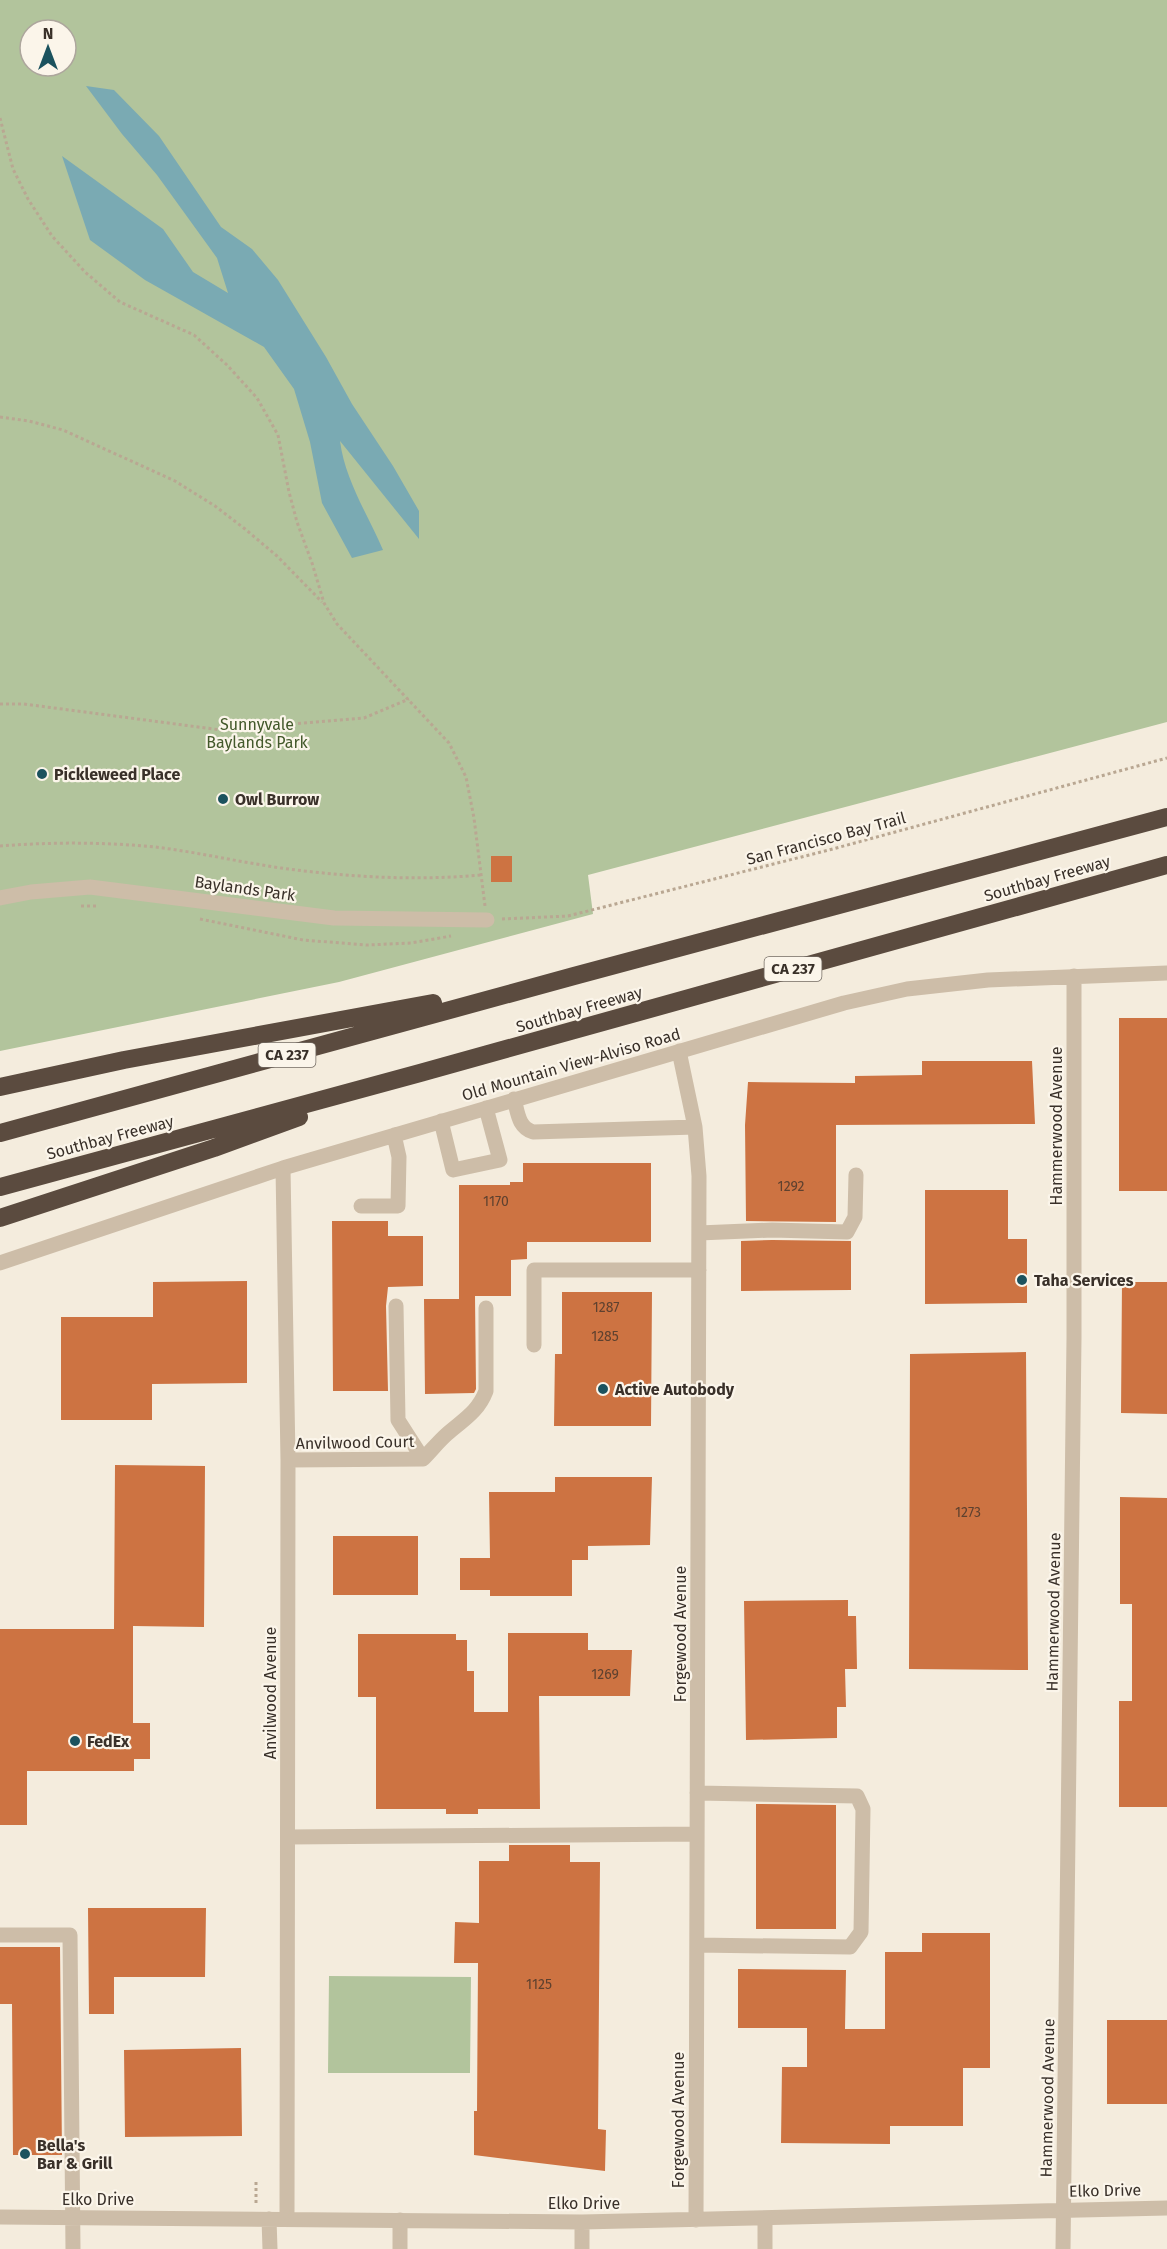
<svg xmlns="http://www.w3.org/2000/svg" width="1167" height="2249" viewBox="0 0 1167 2249" font-family="'Fira Sans',sans-serif">
<style>
.green{fill:#b2c49c;fill-rule:evenodd}
.water{fill:#7aaab3}
.building{fill:#cd7342}
.lines{fill:none;stroke-linecap:round;stroke-linejoin:round}
.path{stroke:#b9a792;stroke-width:3;stroke-dasharray:3 3;stroke-linecap:butt}
.minor{stroke:#cdbda8;stroke-width:15}
.highway{stroke:#5b4b3f;stroke-width:18}
.poi-dot{fill:#1b525e;stroke:#fbf5ea;stroke-width:2}
.labels{text-anchor:middle;stroke-width:4.5;stroke-linejoin:round;paint-order:stroke}
.number-label{font-size:14px;fill:#5e412f}
.shield{fill:#fbf5ea;stroke:#736b63;stroke-width:1.5}
.shield-label{font-size:15px;font-weight:bold;fill:#393029}
.park-label{font-size:16px;fill:#43592b;stroke:#fbf5ea}
.poi-label{font-size:16px;font-weight:bold;fill:#393029;stroke:#fbf5ea;text-anchor:start}
.street-label{font-size:16px;fill:#393029;stroke:#fbf5ea}
</style>
<rect width="100%" height="100%" fill="#f4ecdd"/>
<path class="green" d="M 0,0 L 1167,0 L 1167,722 L 588,875 L 593,914 L 339,982 L 0,1051 ZM 30,30 L 66,30 L 66,66 L 30,66 Z
M 329,1976 L 471,1977 L 470,2073 L 328,2073 Z"/>
<path class="water" d="M 86,86 L 114,90 L 159,136 L 221,227 L 252,249 L 278,280 L 326,357 L 352,404 L 393,466 L 419,511 L 419,539 L 340,441 C 345,480 368,515 383,550 L 352,558 L 322,503 L 310,442 L 294,389 L 264,347 L 145,280 L 90,240 L 62,156 L 163,229 L 193,272 L 228,293 L 217,258 L 157,175 L 122,134 Z"/>
<path class="building" d="M 491,856 L 512,856 L 512,882 L 491,882 Z
M 1119,1018 L 1167,1018 L 1167,1191 L 1119,1191 Z
M 922,1061 L 1032,1061 L 1035,1124 L 836,1125 L 836,1222 L 746,1221 L 745,1125 L 748,1082 L 855,1083 L 855,1076 L 922,1075 Z
M 523,1163 L 651,1163 L 651,1242 L 527,1242 L 527,1259 L 511,1260 L 511,1296 L 475,1296 L 476,1389 L 474,1393 L 425,1394 L 424,1299 L 459,1299 L 459,1185 L 510,1185 L 510,1182 L 523,1182 Z
M 925,1190 L 1008,1190 L 1008,1239 L 1027,1239 L 1027,1303 L 925,1304 Z
M 332,1221 L 388,1221 L 388,1236 L 423,1236 L 423,1286 L 388,1287 L 386,1306 L 388,1391 L 333,1391 Z
M 772,1240 L 851,1241 L 851,1290 L 741,1291 L 741,1241 Z
M 247,1281 L 247,1383 L 152,1384 L 152,1420 L 61,1420 L 61,1317 L 153,1317 L 153,1282 Z
M 1122,1282 L 1167,1282 L 1167,1414 L 1121,1413 Z
M 562,1292 L 652,1292 L 651,1426 L 554,1426 L 555,1354 L 562,1354 Z
M 1026,1352 L 1028,1670 L 909,1669 L 910,1354 Z
M 115,1465 L 205,1466 L 204,1627 L 133,1626 L 133,1723 L 150,1723 L 150,1759 L 134,1759 L 134,1771 L 27,1771 L 27,1825 L 0,1825 L 0,1629 L 114,1629 Z
M 555,1477 L 652,1477 L 650,1545 L 588,1546 L 588,1560 L 572,1560 L 572,1596 L 490,1596 L 490,1590 L 460,1590 L 460,1558 L 490,1558 L 489,1492 L 555,1492 Z
M 1120,1497 L 1167,1498 L 1167,1807 L 1119,1807 L 1119,1701 L 1132,1701 L 1132,1604 L 1120,1604 Z
M 333,1536 L 418,1536 L 418,1595 L 333,1595 Z
M 848,1600 L 848,1616 L 856,1616 L 857,1669 L 845,1669 L 846,1707 L 837,1707 L 837,1738 L 746,1740 L 744,1601 Z
M 508,1633 L 588,1633 L 588,1650 L 632,1650 L 630,1696 L 539,1696 L 540,1809 L 478,1809 L 478,1814 L 446,1814 L 446,1809 L 376,1809 L 376,1697 L 358,1697 L 358,1634 L 456,1634 L 456,1640 L 467,1640 L 467,1671 L 474,1671 L 474,1712 L 508,1712 Z
M 756,1804 L 836,1805 L 836,1929 L 756,1929 Z
M 509,1845 L 570,1845 L 570,1862 L 600,1862 L 598,2129 L 606,2130 L 605,2171 L 474,2155 L 474,2111 L 477,2111 L 478,1963 L 454,1963 L 455,1922 L 479,1923 L 479,1861 L 509,1861 Z
M 88,1908 L 206,1908 L 205,1977 L 114,1977 L 114,2014 L 89,2014 Z
M 922,1933 L 990,1933 L 990,2068 L 963,2068 L 963,2126 L 890,2126 L 890,2144 L 781,2143 L 782,2067 L 807,2067 L 807,2028 L 738,2028 L 738,1969 L 846,1970 L 845,2029 L 885,2029 L 885,1952 L 922,1952 Z
M 0,1947 L 60,1947 L 62,2155 L 13,2155 L 12,2004 L 0,2004 Z
M 1107,2020 L 1167,2020 L 1167,2104 L 1107,2104 Z
M 241,2048 L 242,2136 L 125,2137 L 124,2050 Z"/>
<g class="lines">
<path class="path" d="M 0,118 L 13,169 L 28,199 L 52,236 L 85,272 L 120,302 L 194,335 L 227,365 L 257,398 L 278,435 L 289,492 L 297,522 L 312,563 L 324,603 L 337,624 L 449,743 L 466,777 L 474,818 L 485,906
M 0,417 L 29,421 L 63,430 L 175,481 L 215,506 L 245,529 L 277,556 L 322,602
M 0,704 L 24,704 L 221,730 L 364,718 L 409,699
M 0,846 C 51,842 104,842 155,847 C 197,852 239,862 281,868 C 347,877 415,881 481,875
M 81,906 L 98,906
M 200,919 L 303,940 L 367,945 L 411,943 L 451,936
M 502,919 L 568,916 L 829,850 L 1167,758
M 256,2182 L 256,2205"/>
<path class="minor" d="M 0,898 L 31,892 L 90,887 L 334,918 L 487,920
M 679,1051 L 695,1127 L 699,1176 L 696,2220
M 514,1099 C 518,1113 518,1127 533,1132 L 695,1127
M 441,1121 L 453,1170 L 500,1160 L 486,1108
M 283,1168 L 288,1460 L 287,2219
M 361,1206 L 398,1206 L 399,1157 L 394,1135
M 699,1233 L 772,1230 L 847,1232 L 855,1217 L 856,1175
M 0,1263 L 283,1168 L 844,1003 L 907,989 L 988,980 L 1167,973
M 396,1306 L 398,1420 L 423,1459
M 534,1345 L 534,1270 L 699,1270
M 423,1459 C 431,1451 438,1442 447,1434 C 463,1420 478,1412 486,1391 L 486,1308
M 288,1460 L 423,1459
M 288,1837 L 697,1834
M 0,1935 L 70,1935 L 73,2249
M 697,1945 L 850,1947 L 861,1932 L 863,1809 L 857,1796 L 697,1793
M 0,2217 L 582,2222 L 1167,2208
M 765,2218 L 765,2249
M 269,2219 L 270,2249
M 582,2222 L 582,2249
M 400,2249 L 400,2220
M 1063,2249 L 1074,1338 L 1074,976"/>
<path class="highway" d="M 0,1087 L 124,1060 L 433,1003
M 0,1133 L 574,976 L 1167,817
M 0,1187 L 420,1073 L 1167,865
M 0,1218 L 214,1148 L 299,1117"/>
</g>
<g class="poi-dot">
<circle cx="42" cy="774" r="6"/>
<circle cx="223" cy="799" r="6"/>
<circle cx="1022" cy="1280" r="6"/>
<circle cx="603" cy="1389" r="6"/>
<circle cx="75" cy="1741" r="6"/>
<circle cx="25" cy="2154" r="6"/>
</g>
<g class="labels">
<g class="number-label">
<text x="791" y="1191">1292</text>
<text x="496" y="1206">1170</text>
<text x="606" y="1312">1287</text>
<text x="605" y="1341">1285</text>
<text x="968" y="1517">1273</text>
<text x="605" y="1679">1269</text>
<text x="539" y="1989">1125</text>
</g>
<g class="shield">
<rect x="764.5" y="957" width="57" height="24" rx="4.5"/>
<rect x="258.5" y="1043" width="57" height="24" rx="4.5"/>
</g>
<g class="shield-label">
<text x="793" y="974">CA 237</text>
<text x="287" y="1060">CA 237</text>
</g>
<g class="park-label">
<text x="257" y="730">Sunnyvale<tspan x="257" dy="18">Baylands Park</tspan></text>
</g>
<g class="poi-label">
<text x="54" y="780">Pickleweed Place</text>
<text x="235" y="805">Owl Burrow</text>
<text x="1034" y="1286">Taha Services</text>
<text x="615" y="1395">Active Autobody</text>
<text x="87" y="1747">FedEx</text>
<text x="37" y="2151">Bella's<tspan x="37" dy="18">Bar &amp; Grill</tspan></text>
</g>
<g class="street-label">
<text transform="translate(826 838) rotate(-15)" y="6">San Francisco Bay Trail</text>
<text transform="translate(1047 878) rotate(-16)" y="6">Southbay Freeway</text>
<text transform="translate(245 888) rotate(8)" y="6">Baylands Park</text>
<text transform="translate(579 1009) rotate(-16)" y="6">Southbay Freeway</text>
<text transform="translate(571 1064) rotate(-16)" y="6">Old Mountain View-Alviso Road</text>
<text transform="translate(1056 1126) rotate(-90)" y="6">Hammerwood Avenue</text>
<text transform="translate(110 1137) rotate(-15)" y="6">Southbay Freeway</text>
<text transform="translate(355 1442) rotate(-1)" y="6">Anvilwood Court</text>
<text transform="translate(1053 1612) rotate(-89)" y="6">Hammerwood Avenue</text>
<text transform="translate(680 1634) rotate(-90)" y="6">Forgewood Avenue</text>
<text transform="translate(270 1693) rotate(-90)" y="6">Anvilwood Avenue</text>
<text transform="translate(1047 2098) rotate(-89)" y="6">Hammerwood Avenue</text>
<text transform="translate(678 2120) rotate(-90)" y="6">Forgewood Avenue</text>
<text transform="translate(1105 2190) rotate(-1)" y="6">Elko Drive</text>
<text x="98" y="2205">Elko Drive</text>
<text x="584" y="2209">Elko Drive</text>
</g>
</g>
<g transform="translate(48 48)"><circle r="28" fill="#fbf5ea" stroke="#ada69d" stroke-width="1.5"/>
<path d="M0-4.5L10 22L0 15L-10 22Z" fill="#1b525e"/>
<text y="-9" font-size="16" font-weight="bold" text-anchor="middle" fill="#393029">N</text>
</g>
</svg>
